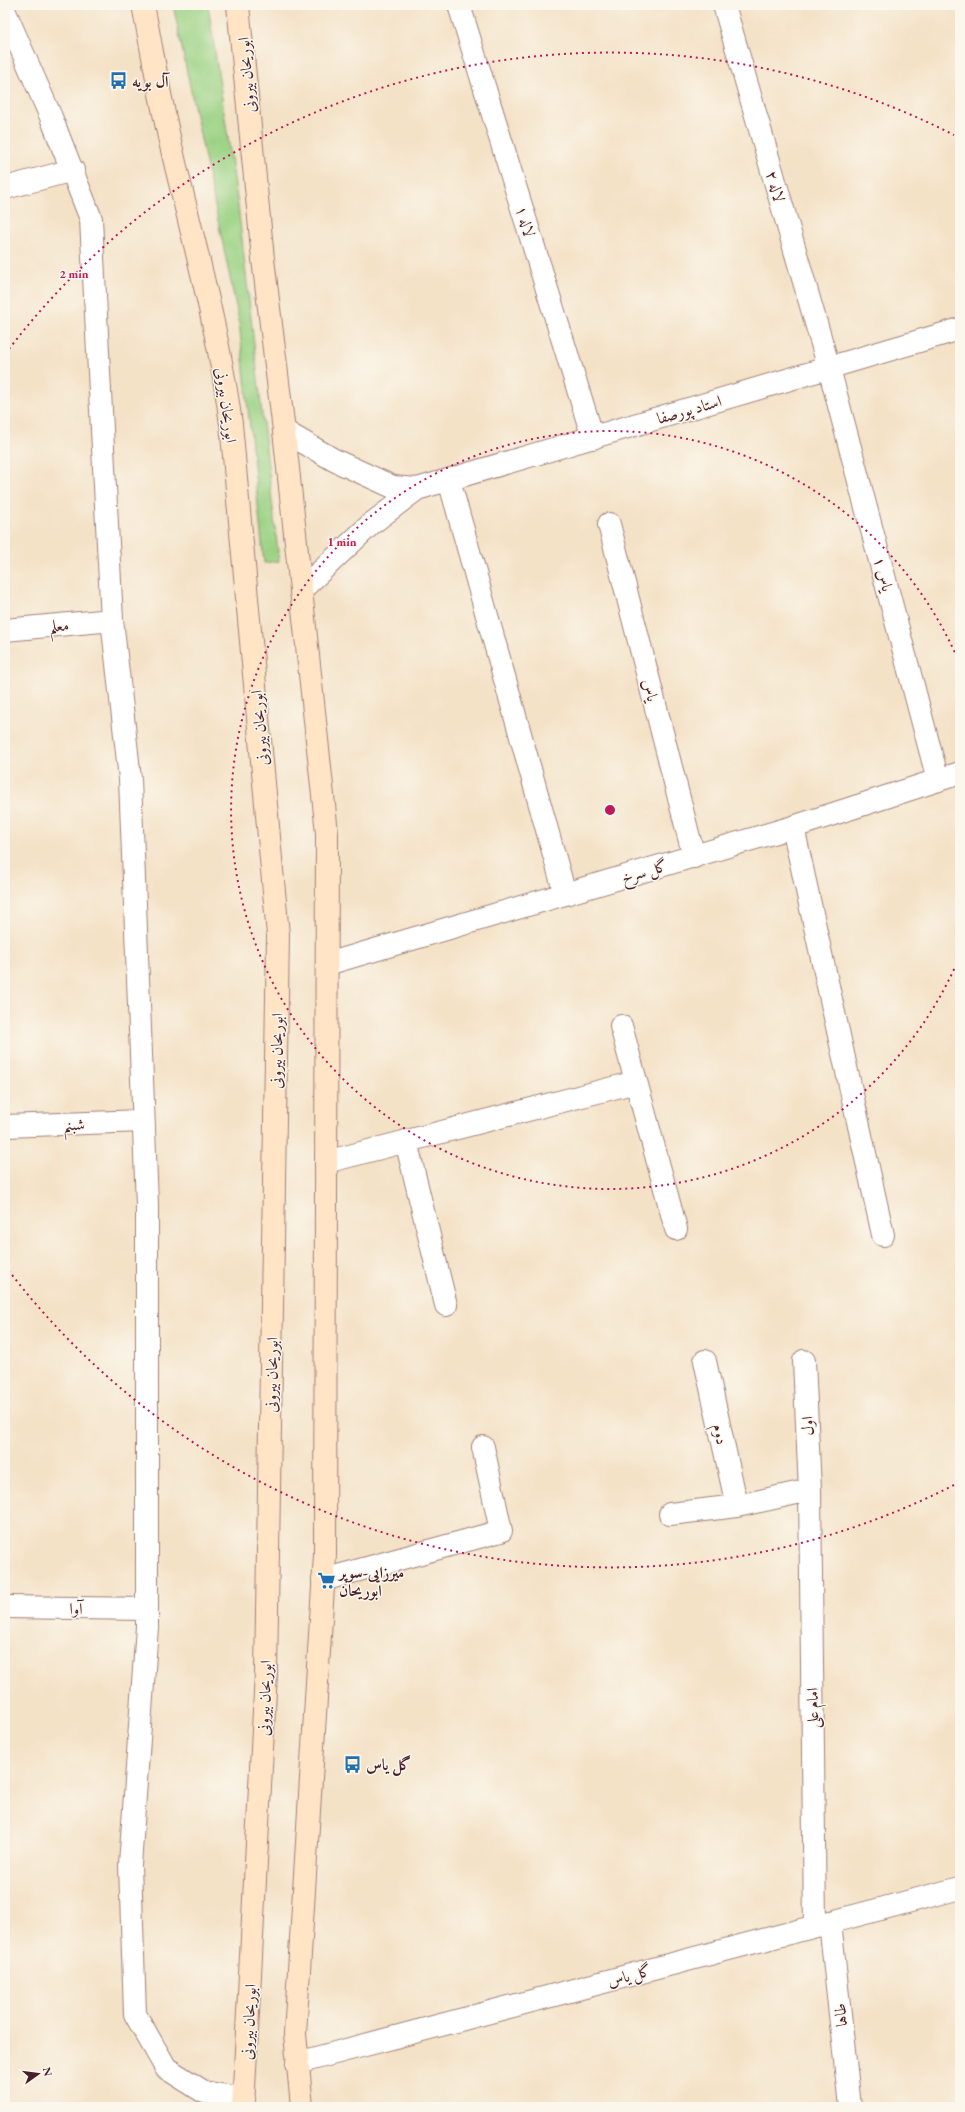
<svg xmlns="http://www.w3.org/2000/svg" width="965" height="2112" viewBox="0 0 965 2112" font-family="'EB Garamond',Amiri,serif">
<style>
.green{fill:#9bd284;stroke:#727858}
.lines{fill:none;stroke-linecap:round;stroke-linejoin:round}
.minor-casing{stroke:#9f8079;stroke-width:24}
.tertiary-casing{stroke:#9f8079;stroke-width:24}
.secondary-casing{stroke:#9f8079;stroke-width:24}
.minor{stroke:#fff;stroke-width:22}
.tertiary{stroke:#fff;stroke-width:22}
.secondary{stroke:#ffe4c6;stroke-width:22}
.ring{fill:none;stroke:#c2185b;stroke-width:2;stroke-dasharray:2 4}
.labels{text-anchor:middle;stroke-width:3;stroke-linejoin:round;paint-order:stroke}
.street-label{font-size:16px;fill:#4a1f2b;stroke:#fbf7ec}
.poi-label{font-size:16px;font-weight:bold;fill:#4a1f2b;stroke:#fbf7ec;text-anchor:start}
.centre{fill:#c2185b;stroke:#fbf7ec;stroke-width:2}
.ring-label{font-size:12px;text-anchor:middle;font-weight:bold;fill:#c2185b;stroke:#fbf7ec;stroke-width:3;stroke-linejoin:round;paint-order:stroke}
</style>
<rect width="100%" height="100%" fill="#fbf7ec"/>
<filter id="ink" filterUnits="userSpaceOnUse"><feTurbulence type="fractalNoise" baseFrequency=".025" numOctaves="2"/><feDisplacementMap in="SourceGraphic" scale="8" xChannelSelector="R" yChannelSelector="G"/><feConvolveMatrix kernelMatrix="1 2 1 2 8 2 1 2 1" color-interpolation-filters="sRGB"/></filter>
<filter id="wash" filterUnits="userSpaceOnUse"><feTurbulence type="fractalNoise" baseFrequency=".012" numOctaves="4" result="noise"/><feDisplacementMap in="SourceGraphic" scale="16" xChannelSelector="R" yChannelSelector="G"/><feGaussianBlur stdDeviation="0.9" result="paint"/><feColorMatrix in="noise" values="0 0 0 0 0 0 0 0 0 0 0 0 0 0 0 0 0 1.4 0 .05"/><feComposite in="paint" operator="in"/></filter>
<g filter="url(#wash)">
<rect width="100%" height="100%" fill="#f4e2c7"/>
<path class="green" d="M 173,5 L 208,5 L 238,205 L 279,561 L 264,563 L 239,321 Z"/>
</g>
<g filter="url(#ink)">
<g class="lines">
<defs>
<path id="minor" d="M 459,5 L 593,438
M 724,5 L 829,368 L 938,780
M 5,12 L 51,117 L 91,219 L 112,620 L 130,779 L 147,1204 L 147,1627 L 130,1865 L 135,2014 L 166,2068 L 204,2092 L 244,2099
M 449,480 L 565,894
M 609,524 L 694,857
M 5,630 L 112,620
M 793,827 L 883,1235
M 621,1026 L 676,1229
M 5,1126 L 143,1121
M 406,1141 L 446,1305
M 326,1162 L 636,1082
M 705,1361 L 737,1506
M 804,1361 L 810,1490 L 815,1926
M 670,1514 L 737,1506 L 810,1490
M 323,1580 L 501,1531 L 483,1447
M 5,1607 L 147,1609
M 830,1922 L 850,2107"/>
<path id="tertiary" d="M 5,188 L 73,170
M 284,431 L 334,460 L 393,487 L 417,489 L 960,329
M 301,590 L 371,524 L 417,489
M 327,964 L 793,827 L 960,773
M 297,2063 L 960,1888"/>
<path id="secondary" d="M 143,5 C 153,55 161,105 173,154 C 194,244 219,332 231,424 L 278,935 L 266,1673 L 243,2107
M 238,5 L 263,259 L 284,431 L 327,833 L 325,1555 L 295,2034 L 302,2107"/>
</defs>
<use href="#minor" class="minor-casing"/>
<use href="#tertiary" class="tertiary-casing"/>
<use href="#secondary" class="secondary-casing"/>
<use href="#minor" class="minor"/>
<use href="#tertiary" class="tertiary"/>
<use href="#secondary" class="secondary"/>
</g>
</g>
<g class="ring">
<path d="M959 958A379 379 0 1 1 959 662"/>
<path d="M954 1485A758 758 0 0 1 9 1271M9 349A758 758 0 0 1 954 135"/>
</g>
<defs>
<symbol id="bus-bare" viewBox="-9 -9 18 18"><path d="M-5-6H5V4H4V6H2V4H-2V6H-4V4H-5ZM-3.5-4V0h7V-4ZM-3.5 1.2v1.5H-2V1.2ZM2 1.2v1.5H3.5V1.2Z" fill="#1f6fb2" stroke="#fbf7ec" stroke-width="2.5" paint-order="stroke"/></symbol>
<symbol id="supermarket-bare" viewBox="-9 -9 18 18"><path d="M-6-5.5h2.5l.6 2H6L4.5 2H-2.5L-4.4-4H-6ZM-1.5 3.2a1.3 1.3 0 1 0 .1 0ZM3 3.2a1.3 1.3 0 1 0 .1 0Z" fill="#1f6fb2" stroke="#fbf7ec" stroke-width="2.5" paint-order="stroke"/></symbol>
</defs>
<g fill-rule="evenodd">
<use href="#bus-bare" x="106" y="68" width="25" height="25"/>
<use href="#supermarket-bare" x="314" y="1568" width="25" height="25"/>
<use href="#bus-bare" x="340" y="1752" width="25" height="25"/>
</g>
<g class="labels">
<g class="street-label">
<text transform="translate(246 75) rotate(-95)" y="6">ابوریحان بیرونی</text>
<text transform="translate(776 186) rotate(74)" y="6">لاله ۲</text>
<text transform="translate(526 221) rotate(73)" y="6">لاله ۱</text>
<text transform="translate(227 405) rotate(82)" y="6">ابوریحان بیرونی</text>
<text transform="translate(689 409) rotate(-16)" y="6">استاد پورصفا</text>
<text transform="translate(884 574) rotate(75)" y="6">یاس ۱</text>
<text transform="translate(59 625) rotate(-5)" y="6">معلم</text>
<text transform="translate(651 690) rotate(76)" y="6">یاس</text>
<text transform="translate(259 728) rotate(-95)" y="6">ابوریحان بیرونی</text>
<text transform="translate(644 871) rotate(-16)" y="6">گل سرخ</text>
<text transform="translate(276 1051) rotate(-89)" y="6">ابوریحان بیرونی</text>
<text transform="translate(74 1124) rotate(-2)" y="6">شبنم</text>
<text transform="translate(271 1375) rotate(-89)" y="6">ابوریحان بیرونی</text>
<text transform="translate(807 1426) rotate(-92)" y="6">اول</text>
<text transform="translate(721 1434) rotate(78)" y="6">دوم</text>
<text transform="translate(76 1608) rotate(1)" y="6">آوا</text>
<text transform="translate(264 1698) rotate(-88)" y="6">ابوریحان بیرونی</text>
<text transform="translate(812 1708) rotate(-91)" y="6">امام علی</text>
<text transform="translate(629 1975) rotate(-15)" y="6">گل یاس</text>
<text transform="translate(840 2015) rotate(-96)" y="6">طاها</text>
<text transform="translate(248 2022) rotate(-87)" y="6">ابوریحان بیرونی</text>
</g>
<g class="poi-label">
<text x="132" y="87">آل بویه</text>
<text x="339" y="1578">میرزایی-سوپر<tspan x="339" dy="18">ابوریحان</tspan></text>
<text x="366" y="1770">گل یاس</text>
</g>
</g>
<circle cx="610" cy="810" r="6" class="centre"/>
<g class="ring-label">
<text x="74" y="278">2 min</text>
<text x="342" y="546">1 min</text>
</g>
<rect width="965" height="2112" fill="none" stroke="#fbf7ec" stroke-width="20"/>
<g transform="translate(38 2074) rotate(76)" stroke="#fbf7ec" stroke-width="3" paint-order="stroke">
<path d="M0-3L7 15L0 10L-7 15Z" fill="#4a1f2b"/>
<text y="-6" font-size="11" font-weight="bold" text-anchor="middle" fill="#4a1f2b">N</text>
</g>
</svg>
